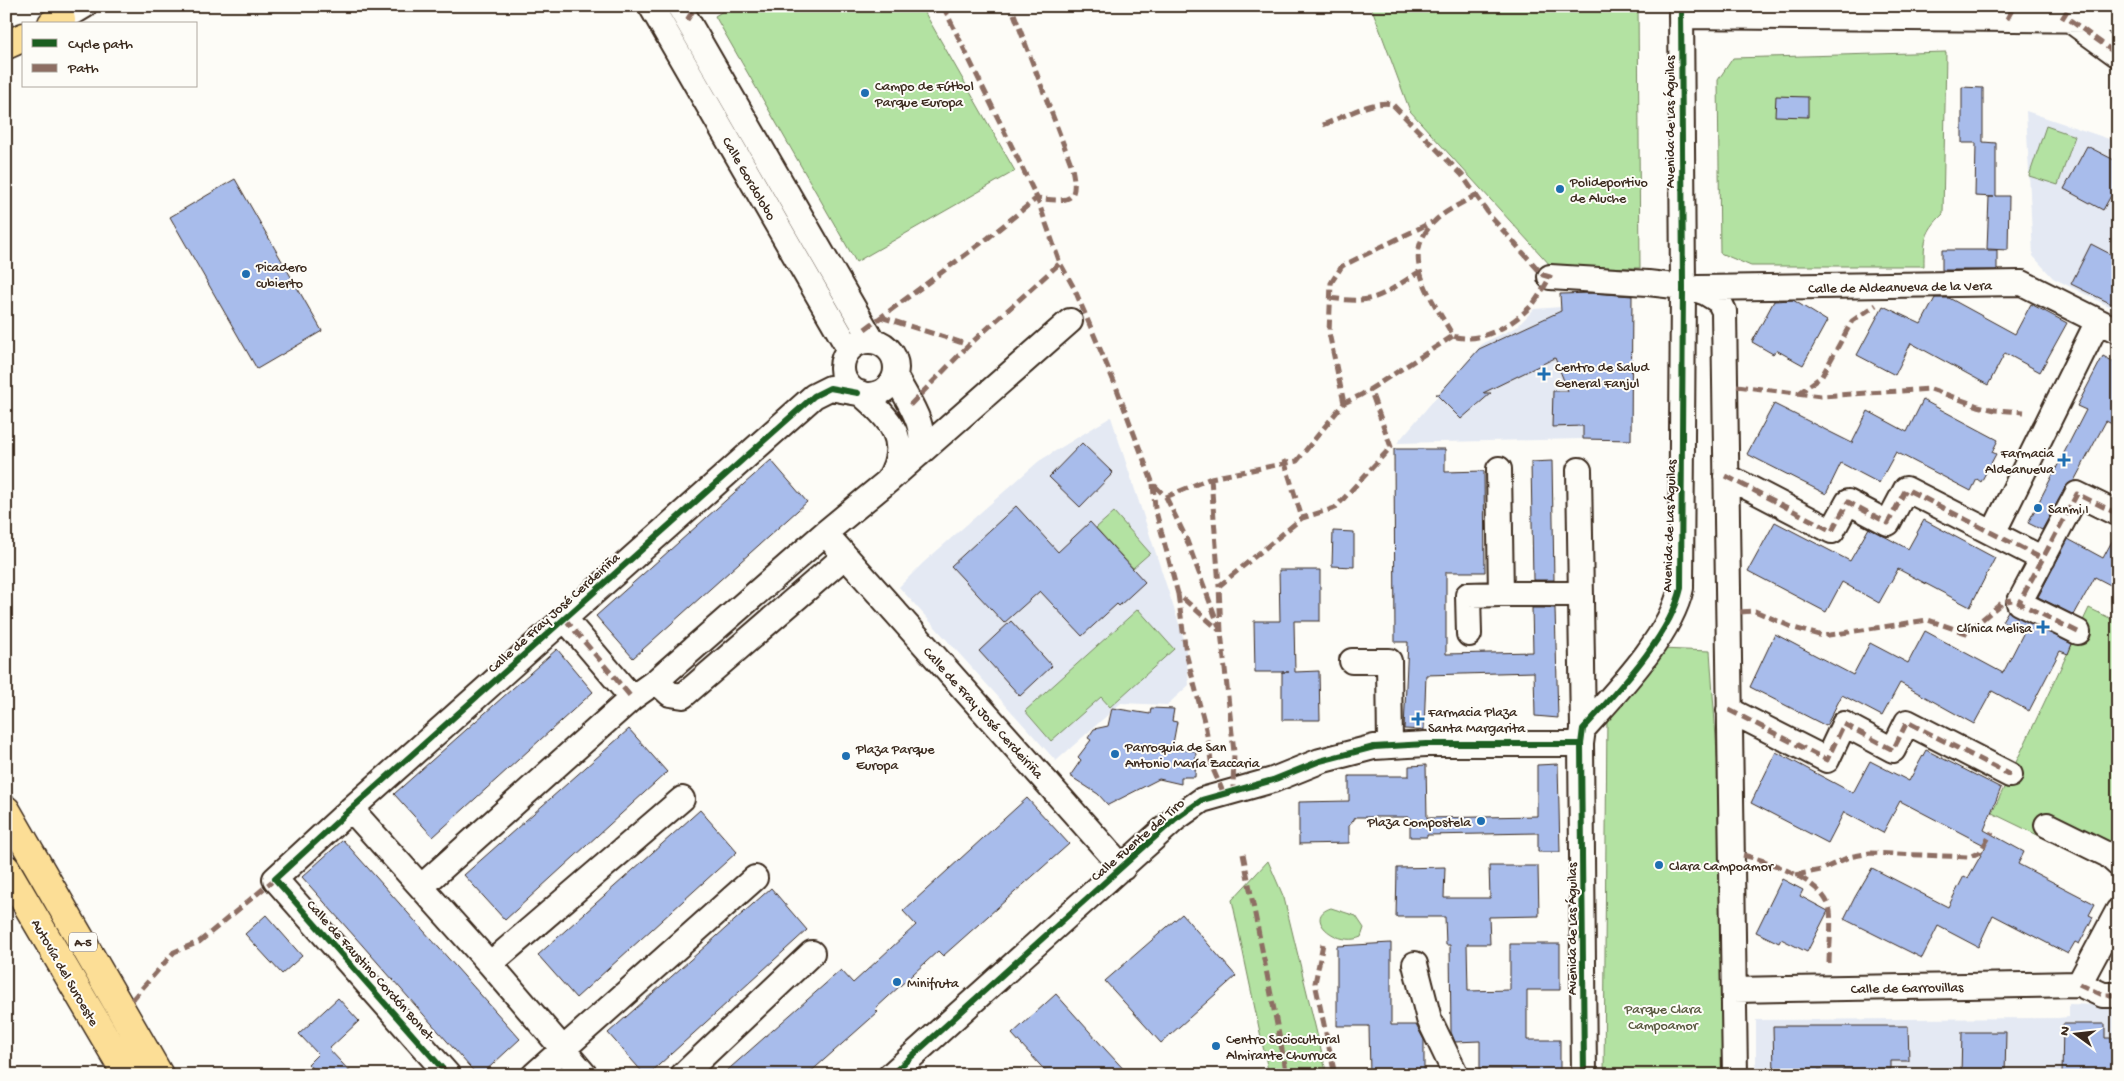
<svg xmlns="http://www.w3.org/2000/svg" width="2124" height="1081" viewBox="0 0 2124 1081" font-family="'Gochi Hand',sans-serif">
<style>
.built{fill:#e4e9f3}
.green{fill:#b3e2a2;stroke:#778660}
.building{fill:#a8bceb;stroke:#3b2a1e}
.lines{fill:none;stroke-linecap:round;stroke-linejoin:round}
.minor-casing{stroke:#3b2a1e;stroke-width:28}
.highway-casing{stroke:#3b2a1e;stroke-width:31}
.minor{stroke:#fdfcf7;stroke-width:24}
.highway{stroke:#fcde96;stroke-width:28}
.quiet{stroke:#8d6e63;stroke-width:5;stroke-dasharray:10 5;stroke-linecap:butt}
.cycleway-casing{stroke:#fdfcf7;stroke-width:9}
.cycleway{stroke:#1b5e20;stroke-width:6}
.poi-dot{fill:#1f6fb2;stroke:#fdfcf7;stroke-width:2}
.labels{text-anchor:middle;stroke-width:4;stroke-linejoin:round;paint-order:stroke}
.shield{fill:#fdfcf7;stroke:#75695f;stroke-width:1}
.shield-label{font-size:12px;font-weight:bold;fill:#3b2a1e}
.poi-label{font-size:14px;fill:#3b2a1e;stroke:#fdfcf7;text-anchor:start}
.street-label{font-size:14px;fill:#3b2a1e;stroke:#fdfcf7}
.park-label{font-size:14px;fill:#59583f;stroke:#fdfcf7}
</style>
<rect width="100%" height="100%" fill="#fdfcf7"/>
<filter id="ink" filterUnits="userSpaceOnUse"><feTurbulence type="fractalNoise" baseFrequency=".02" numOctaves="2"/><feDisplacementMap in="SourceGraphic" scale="10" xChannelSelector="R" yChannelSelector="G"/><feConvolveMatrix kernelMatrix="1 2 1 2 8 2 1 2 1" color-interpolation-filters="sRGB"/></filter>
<g filter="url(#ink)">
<path class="built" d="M 2026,111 L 2118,142 L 2118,311 L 2053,278 L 2033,256 Z
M 1632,293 L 1631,351 L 1616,365 L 1632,365 L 1632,384 L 1627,384 L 1626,400 L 1632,400 L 1631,440 L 1583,439 L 1397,443 L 1483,343 L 1517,327 L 1534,309 L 1561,307 L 1560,294 Z
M 1111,417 L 1185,642 L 1189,685 L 1167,705 L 1121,703 L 1056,761 L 899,587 L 923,563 L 1039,461 Z
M 2069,1004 L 2118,1006 L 2118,1075 L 1756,1075 L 1756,1020 L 2058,1018 L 2069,1017 Z"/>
<path class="green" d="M 731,6 L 921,6 L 1015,171 L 856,262 L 715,16 Z
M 1371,6 L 1638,6 L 1640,268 L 1551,266 L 1410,111 Z
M 1946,52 L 1943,214 C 1924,232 1924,241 1924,266 L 1751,266 L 1720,253 L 1718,80 L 1733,58 Z
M 2046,126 L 2075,136 L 2058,185 L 2029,176 Z
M 1114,512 L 1150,553 L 1133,568 L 1096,528 Z
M 2089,608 L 2118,622 L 2118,865 L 2114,872 L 1992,813 Z
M 1138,609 L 1174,649 L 1110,707 L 1101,697 L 1051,741 L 1025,711 Z
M 1660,649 L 1710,651 L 1719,782 L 1723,1075 L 1604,1075 L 1607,716 Z
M 1268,861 L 1284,898 L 1327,1075 L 1269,1075 L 1232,900 Z
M 1331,908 L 1356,916 L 1364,928 L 1361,937 C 1337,948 1302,917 1331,908 Z"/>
<path class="building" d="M 1962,87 L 1983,88 L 1983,142 L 1996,143 L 1996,196 L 2009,196 L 2008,250 L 1987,249 L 1989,197 L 1994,197 L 1975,196 L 1976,143 L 1962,143 Z
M 1776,96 L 1808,97 L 1808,117 L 1775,116 Z
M 2087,146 L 2118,162 L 2118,183 L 2103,210 L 2064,189 Z
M 235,179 L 322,331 L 257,369 L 170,217 Z
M 2091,244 L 2118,258 L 2118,307 L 2071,284 Z
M 1942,250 L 1997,250 L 1997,270 L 1942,270 Z
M 1593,293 L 1632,296 L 1631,440 L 1583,439 L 1583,426 L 1552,427 L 1553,391 L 1568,391 L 1555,358 L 1483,393 L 1491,393 L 1461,419 L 1436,394 L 1439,394 L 1479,349 L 1561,311 L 1560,294 Z
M 1935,298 L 1949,298 L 2015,334 L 2031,304 L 2067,323 L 2040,372 L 2005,353 L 1988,385 L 1911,343 L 1895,375 L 1857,355 L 1883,306 L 1921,324 Z
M 1793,300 L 1827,321 L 1803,365 L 1776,350 L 1773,354 L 1752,342 L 1774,301 Z
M 2103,356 L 2118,364 L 2118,427 L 2106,421 L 2074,481 L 2065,488 L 2042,530 L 2028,523 L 2086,410 L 2077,406 Z
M 1923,400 L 1998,440 L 1992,452 L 1996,454 L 1981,482 L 1977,479 L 1971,491 L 1896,452 L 1879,483 L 1841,463 L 1826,494 L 1747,454 L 1774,404 L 1852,443 L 1868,411 L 1907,432 Z
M 1082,443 L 1113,473 L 1080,507 L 1049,477 Z
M 1394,449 L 1445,449 L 1445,472 L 1484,471 L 1485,572 L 1446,572 L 1446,654 L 1533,652 L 1532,608 L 1555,608 L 1558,718 L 1535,716 L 1534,672 L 1426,675 L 1424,730 L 1404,729 L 1408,642 L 1395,642 Z
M 771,460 L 807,502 L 633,658 L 596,616 Z
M 1552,461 L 1554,580 L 1533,580 L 1531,462 Z
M 1016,506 L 1058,552 L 1090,522 L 1145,582 L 1119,606 L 1117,604 L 1082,636 L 1040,591 L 1004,623 L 951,566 Z
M 1924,520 L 1995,558 L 1970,607 L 1898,569 L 1879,603 L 1842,582 L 1826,612 L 1748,571 L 1775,522 L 1850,561 L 1869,528 L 1908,549 Z
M 2118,530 L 2118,589 L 2095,577 L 2074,615 L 2038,597 L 2068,539 L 2103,558 Z
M 1333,531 L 1354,532 L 1354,567 L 1332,566 Z
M 1279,570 L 1320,570 L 1320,621 L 1294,621 L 1295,672 L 1319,671 L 1320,720 L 1282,720 L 1282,672 L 1289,672 L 1255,672 L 1254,621 L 1280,621 Z
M 2008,611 L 2072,644 L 2068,654 L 2060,651 L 2029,711 L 1992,691 L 1974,724 L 1900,683 L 1882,716 L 1842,695 L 1826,726 L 1750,687 L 1775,634 L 1853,675 L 1870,643 L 1908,663 L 1925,631 L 2003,673 L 2024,632 L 2002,621 Z
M 1011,621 L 1052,666 L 1020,696 L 979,651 Z
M 557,649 L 593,692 L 433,837 L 394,794 Z
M 1112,708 L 1150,714 L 1151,708 L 1174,709 L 1172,721 L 1177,722 L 1172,749 L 1196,751 L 1195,777 L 1181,777 L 1181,784 L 1159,779 L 1108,805 L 1098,794 L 1070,776 L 1081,760 L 1078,757 L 1091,740 L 1088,738 L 1094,729 L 1108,726 Z
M 629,729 L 667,772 L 505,920 L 464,875 Z
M 1926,750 L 2001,788 L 1984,830 L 2024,852 L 2018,864 L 2095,904 L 2089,915 L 2093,917 L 2086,931 L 2079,944 L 2075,942 L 2068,954 L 1993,915 L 1978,947 L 1938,926 L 1922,958 L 1844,919 L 1855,897 L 1872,868 L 1948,907 L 1964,876 L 1968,878 L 1986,846 L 1900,801 L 1883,833 L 1844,812 L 1828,843 L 1751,803 L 1776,752 L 1853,793 L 1870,761 L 1909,781 Z
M 1558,764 L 1560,852 L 1538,852 L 1538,833 L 1427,835 L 1427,837 L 1410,837 L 1410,817 L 1356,817 L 1349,826 L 1349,843 L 1299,844 L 1299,802 L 1349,801 L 1349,776 L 1409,776 L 1409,766 L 1426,765 L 1427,818 L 1537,816 L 1537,765 Z
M 1027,798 L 1069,844 L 943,956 L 938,951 L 875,1009 L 878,1012 L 807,1075 L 722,1075 L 841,970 L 853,983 L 916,925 L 903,911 Z
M 700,810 L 737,852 L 576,998 L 538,955 Z
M 343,840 L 520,1039 L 481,1075 L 477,1075 L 302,877 Z
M 1489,866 L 1538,866 L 1539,916 L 1489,917 L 1490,944 L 1467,944 L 1468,991 L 1510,990 L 1510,944 L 1560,944 L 1560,990 L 1527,990 L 1527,1040 L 1560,1040 L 1560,1075 L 1511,1075 L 1511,1069 L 1480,1069 L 1480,1041 L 1455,1042 L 1451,1032 L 1450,945 L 1446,945 L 1445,917 L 1396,917 L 1397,868 L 1445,867 L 1444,898 L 1490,898 Z
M 1782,879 L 1803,890 L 1800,896 L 1828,911 L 1807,952 L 1781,939 L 1779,943 L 1756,932 Z
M 771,888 L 807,930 L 648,1075 L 645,1075 L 608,1033 Z
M 1182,914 L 1236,976 L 1161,1043 L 1105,981 Z
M 266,915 L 302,956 L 282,974 L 245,934 Z
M 1391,943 L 1391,1025 L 1416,1025 L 1424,1040 L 1424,1075 L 1370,1075 L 1369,1026 L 1337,1026 L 1337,946 Z
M 1056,994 L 1105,1049 L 1129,1075 L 1049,1075 L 1012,1034 Z
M 338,998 L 359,1021 L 329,1049 L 353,1075 L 318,1075 L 308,1064 L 318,1054 L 299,1034 Z
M 2063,1024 L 2105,1024 L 2105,1038 L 2118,1038 L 2118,1075 L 2062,1075 Z
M 1773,1026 L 1908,1026 L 1909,1061 L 1891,1061 L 1891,1069 L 1818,1070 L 1818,1074 L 1774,1074 Z
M 1962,1032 L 2006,1032 L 2005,1075 L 1961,1075 Z"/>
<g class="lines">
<defs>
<path id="minor" d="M 651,6 L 849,349
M 679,6 L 872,340
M 1681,16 L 2118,20
M 2070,20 L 2118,55
M 54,24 L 84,6
M 1550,277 L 1648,283 L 1692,288 L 1706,293 L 1719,301 L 1724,311 L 1735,1075
M 1698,288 L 2022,283 L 2118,331
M 1070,321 L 888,481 L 825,533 L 1123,868
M842 368a27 27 0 1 1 54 0a27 27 0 1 1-54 0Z
M 895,376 C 907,400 929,426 919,454
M 860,393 C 890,419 912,440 889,479
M 1499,469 L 1501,594 L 1580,594
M 1579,470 L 1583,729
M 1726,476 L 1832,531 L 1848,502 L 1888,523 L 1906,489 L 2043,559
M 1999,521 L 2098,321
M 565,619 L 632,698
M 2078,632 L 2019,603 L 2077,494 L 2118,514
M 1469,634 L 1468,595 L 1501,594
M 1352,661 L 1389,661 L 1390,746
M 656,681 L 670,694 L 683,696 L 845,556
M 1729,710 L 1827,760 L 1844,724 L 1893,750 L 1907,722 L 2010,775
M 351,809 L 490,964 L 585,1075
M 2047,825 L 2108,855 L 2118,864
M 421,887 L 632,698 L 656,681 L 825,533
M 490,964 L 682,799
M 1415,964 L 1429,1019 L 1456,1075
M 2079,984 L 2103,995 L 2118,995
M 1734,990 L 2079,984 L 2118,911
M 448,1075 L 275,879 L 351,809 L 814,396 L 830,388 L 858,393
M 534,1075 L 755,878
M 683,1075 L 812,953
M 891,1075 L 1175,819 L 1202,800 L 1273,780 L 1320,761 L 1374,747 L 1426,744 L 1581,744
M 1584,1075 L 1581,744 L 1583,729 C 1616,692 1670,637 1681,588 L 1683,288 L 1681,6"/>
<path id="highway" d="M 52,24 L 61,20
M 6,45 L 24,37
M 6,810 L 159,1075
M 6,869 L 127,1075"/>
</defs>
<use href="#minor" class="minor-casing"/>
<use href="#highway" class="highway-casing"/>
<use href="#minor" class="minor"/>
<use href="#highway" class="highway"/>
<path class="quiet" d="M 943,6 L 1037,198 L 1060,263 L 1074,288 L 1117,389 L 1153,484 L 1166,497 L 1211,478 L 1297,461 L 1344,403 L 1361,395 L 1453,336
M 2007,19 L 2014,6
M 2062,19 L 2070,6
M 687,20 L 696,6
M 2070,20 L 2118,55
M 1323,125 C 1341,118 1374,99 1392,104 L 1462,175 L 1491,217 L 1543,275 L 1550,277 C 1545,286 1539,296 1533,304 C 1514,324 1480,345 1453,336 C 1434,301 1397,258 1434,222 C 1444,211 1463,203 1476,195
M 1330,298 C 1376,305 1381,295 1419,272
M 881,317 L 969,345
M 865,329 L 988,238 L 1037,198 C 1071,203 1080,202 1071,164 L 1011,6
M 1737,386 L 1821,396 L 1931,389 L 1978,406 L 1995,410 L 2024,412
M 1798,394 L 1822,376 L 1852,321 L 1876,305
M 1344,403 L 1329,333 L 1331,283 L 1342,266 L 1432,222
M 910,405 L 969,345 L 1060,263
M 1284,460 L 1302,518
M 1726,476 L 1832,531 L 1848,502 L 1888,523 L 1906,489 L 2043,559
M 1211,478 L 1219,586
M 1153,484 L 1155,508 L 1178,594 L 1219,630
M 1166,497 L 1186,538 L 1221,632 L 1234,752 L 1233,790
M 1178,594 L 1186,653 L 1206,729 L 1212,767 L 1223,792
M 1740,612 L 1755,611 L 1794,628 L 1823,636 L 1928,620 L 1966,633 L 2003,602 L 2012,600
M 565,619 L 632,698
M 1221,632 L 1219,586 L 1302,518 L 1335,508 L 1391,447 L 1370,389
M 2078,632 L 2019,603 L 2077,494 L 2118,514
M 1729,710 L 1827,760 L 1844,724 L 1893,750 L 1907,722 L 2010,775
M 1243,854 L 1287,1075
M 1743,855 C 1768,861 1826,881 1830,911 C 1832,928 1829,948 1829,965
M 1796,875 L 1821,870 L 1849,857 L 1870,853 L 1969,857 L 1980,852 L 1992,832
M 1323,944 L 1315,983 L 1335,1075
M 2079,984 L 2103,995 L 2118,995
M 132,1000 L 174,952 L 199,942 L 275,879"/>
<defs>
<path id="cycleway" d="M 448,1075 L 275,879 L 351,809 L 814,396 L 830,388 L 858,393
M 891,1075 L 1175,819 L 1202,800 L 1273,780 L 1320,761 L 1374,747 L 1426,744 L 1581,744
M 1584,1075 L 1581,744 L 1583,729 C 1616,692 1670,637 1681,588 L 1683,288 L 1681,6"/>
</defs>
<use href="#cycleway" class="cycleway-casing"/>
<use href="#cycleway" class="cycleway"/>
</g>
</g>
<g class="poi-dot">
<circle cx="865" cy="93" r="5"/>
<circle cx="1560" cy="189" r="5"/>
<circle cx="246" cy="274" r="5"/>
<path d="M1541.5 366.5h5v5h5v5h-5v5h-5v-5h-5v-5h5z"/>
<path d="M2061.5 452.5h5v5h5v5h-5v5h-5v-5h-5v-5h5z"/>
<circle cx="2038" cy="508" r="5"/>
<path d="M2040.5 619.5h5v5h5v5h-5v5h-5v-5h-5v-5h5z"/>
<path d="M1415.5 711.5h5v5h5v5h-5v5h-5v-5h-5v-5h5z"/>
<circle cx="1115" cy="754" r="5"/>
<circle cx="846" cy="756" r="5"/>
<circle cx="1481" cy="821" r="5"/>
<circle cx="1659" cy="865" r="5"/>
<circle cx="897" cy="982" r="5"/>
<circle cx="1216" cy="1046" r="5"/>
</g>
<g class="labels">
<rect class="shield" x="69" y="932.5" width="28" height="19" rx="4"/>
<g class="shield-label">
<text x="83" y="946">A-5</text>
</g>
<g class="poi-label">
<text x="875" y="90">Campo de Fútbol<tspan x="875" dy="16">Parque Europa</tspan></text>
<text x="1570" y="186">Polideportivo<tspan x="1570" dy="16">de Aluche</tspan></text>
<text x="256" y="271">Picadero<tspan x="256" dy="16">cubierto</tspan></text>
<text x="1555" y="371">Centro de Salud<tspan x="1555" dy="16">General Fanjul</tspan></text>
<text x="2054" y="457" text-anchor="end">Farmacia<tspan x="2054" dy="16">Aldeanueva</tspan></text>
<text x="2048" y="513">Sanmi I</text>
<text x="2032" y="632" text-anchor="end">Clínica Melisa</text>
<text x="1428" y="716">Farmacia Plaza<tspan x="1428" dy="16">Santa Margarita</tspan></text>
<text x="1125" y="751">Parroquia de San<tspan x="1125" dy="16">Antonio María Zaccaria</tspan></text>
<text x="856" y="753">Plaza Parque<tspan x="856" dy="16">Europa</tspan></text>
<text x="1471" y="826" text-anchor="end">Plaza Compostela</text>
<text x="1669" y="870">Clara Campoamor</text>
<text x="907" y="987">Minifruta</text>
<text x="1226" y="1043">Centro Sociocultural<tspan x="1226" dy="16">Almirante Churruca</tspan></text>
</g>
<g class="street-label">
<text transform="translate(1669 122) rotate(-90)" y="5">Avenida de Las Águilas</text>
<text transform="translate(750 178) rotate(60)" y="5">Calle Gordolobo</text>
<text transform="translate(1900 286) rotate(-1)" y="5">Calle de Aldeanueva de la Vera</text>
<text transform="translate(1668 526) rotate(-88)" y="5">Avenida de Las Águilas</text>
<text transform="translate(553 612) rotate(-42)" y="5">Calle de Fray José Cerdeiriña</text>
<text transform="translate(984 712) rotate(48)" y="5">Calle de Fray José Cerdeiriña</text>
<text transform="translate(1137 839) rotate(-41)" y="5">Calle Fuente del Tiro</text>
<text transform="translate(1571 929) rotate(-90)" y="5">Avenida de Las Águilas</text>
<text transform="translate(371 969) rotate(48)" y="5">Calle de Faustino Cordón Bonet</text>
<text transform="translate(66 972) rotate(60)" y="5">Autovía del Suroeste</text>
<text transform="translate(1907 987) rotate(-1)" y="5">Calle de Garrovillas</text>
</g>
<g class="park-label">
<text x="1663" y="1013">Parque Clara<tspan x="1663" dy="16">Campoamor</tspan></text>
</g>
</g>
<rect width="2124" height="1081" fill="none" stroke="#fdfcf7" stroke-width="25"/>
<rect x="12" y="12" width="2099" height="1056" fill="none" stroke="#3b2a1e" stroke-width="2" filter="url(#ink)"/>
<rect x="22" y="22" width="175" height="65" fill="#fdfcf7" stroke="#afa8a0"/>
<rect x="32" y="39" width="25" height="8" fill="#1b5e20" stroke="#afa8a0"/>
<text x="68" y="48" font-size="15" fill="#3b2a1e">Cycle path</text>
<rect x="32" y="64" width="25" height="8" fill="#8d6e63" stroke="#afa8a0"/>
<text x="68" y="72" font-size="15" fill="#3b2a1e">Path</text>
<g transform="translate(2076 1034) rotate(285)" stroke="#fdfcf7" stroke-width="4" paint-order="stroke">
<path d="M0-4L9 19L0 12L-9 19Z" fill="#3b2a1e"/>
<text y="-8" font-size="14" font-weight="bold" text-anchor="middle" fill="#3b2a1e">N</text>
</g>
</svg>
